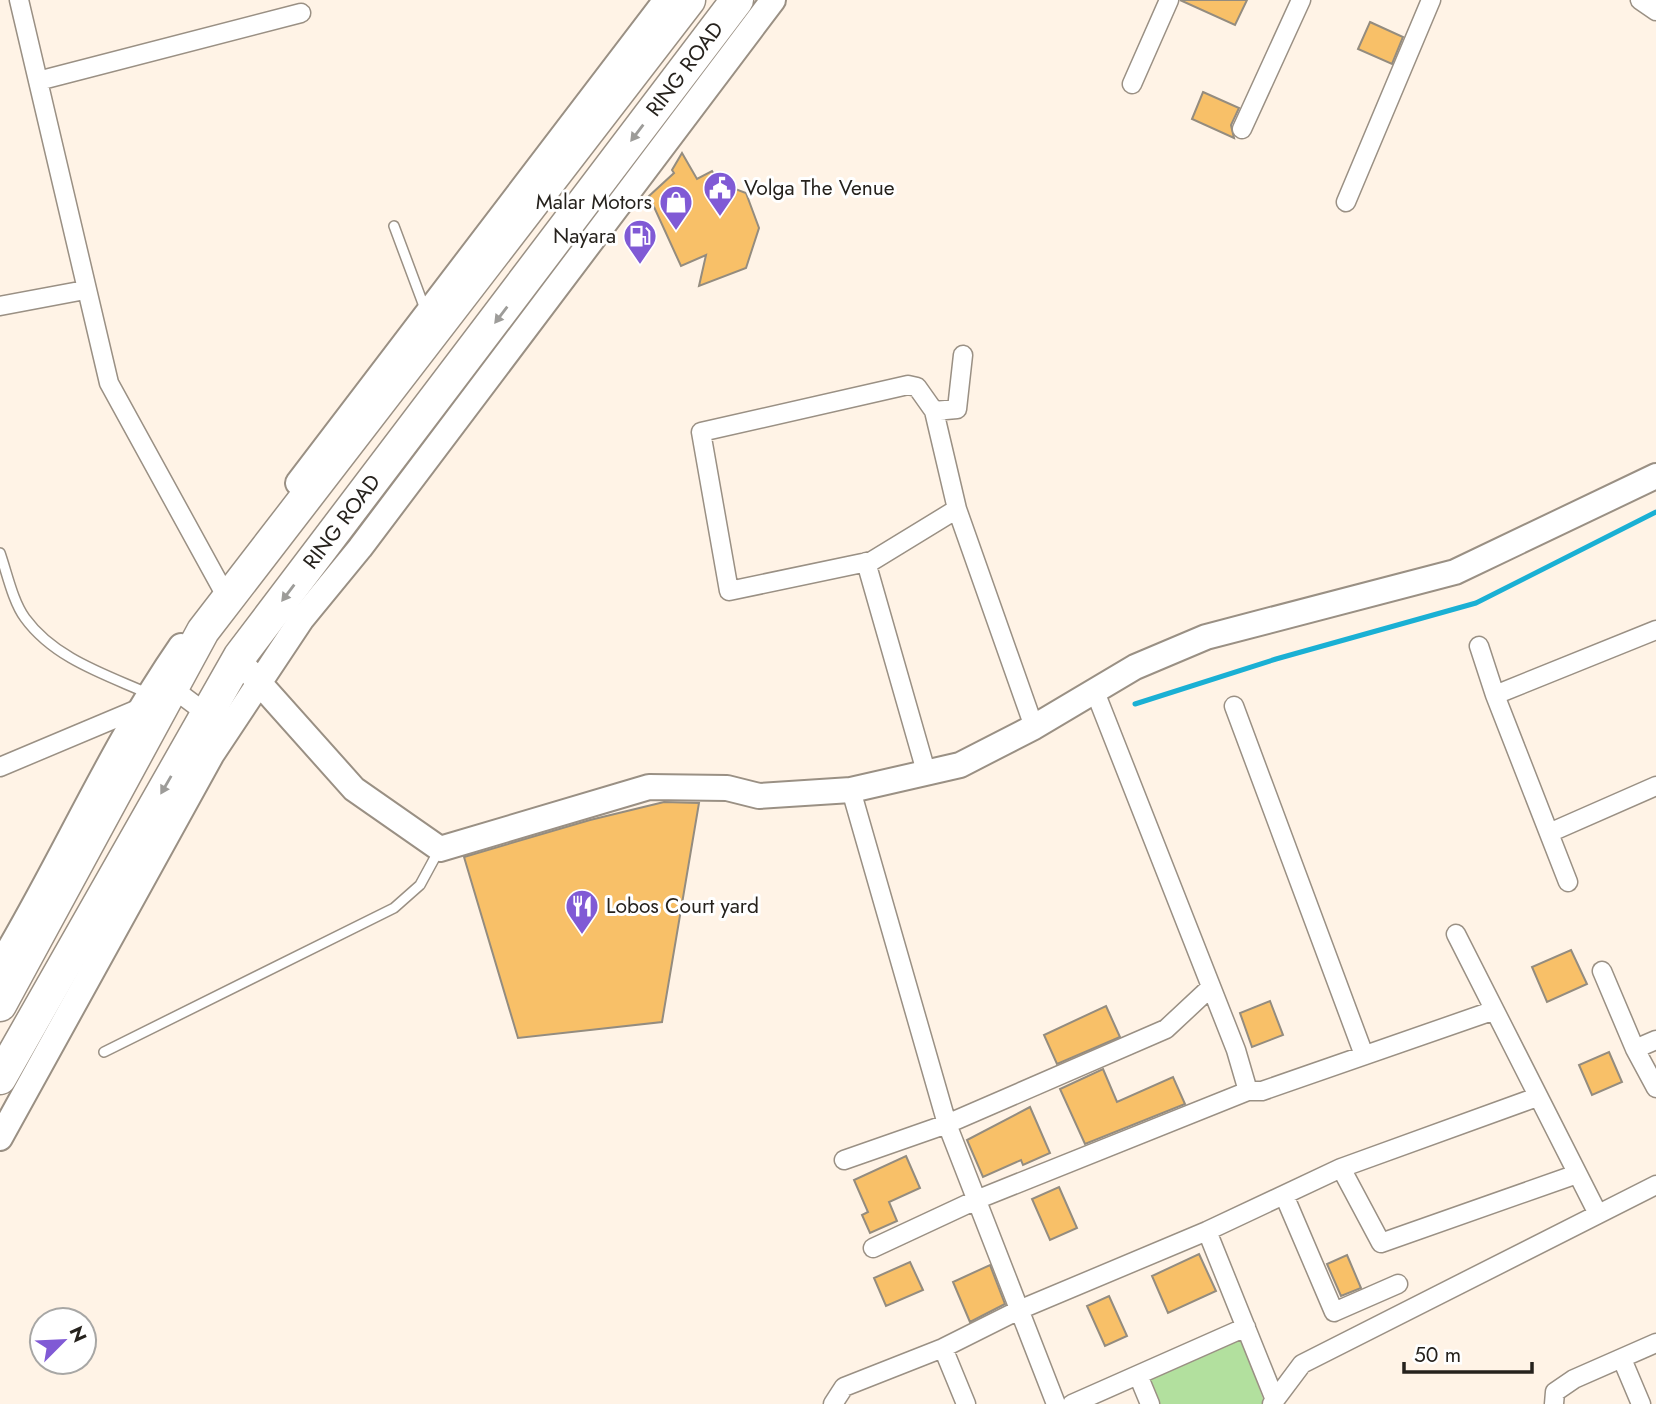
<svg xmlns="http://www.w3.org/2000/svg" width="1656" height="1404" viewBox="0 0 1656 1404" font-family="Jost,sans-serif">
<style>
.green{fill:#b2e09e}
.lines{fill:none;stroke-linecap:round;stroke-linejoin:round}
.stream{stroke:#1ab0d4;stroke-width:5}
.building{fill:#f8c068;stroke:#948c7f;stroke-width:2}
.lane-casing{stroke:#9a9084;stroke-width:12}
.street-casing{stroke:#9a9084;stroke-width:21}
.secondary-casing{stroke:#9a9084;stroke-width:28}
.highway-casing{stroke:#9a9084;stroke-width:35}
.lane{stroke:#fff;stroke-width:9}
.street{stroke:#fff;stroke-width:18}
.secondary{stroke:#fff;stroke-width:24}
.highway{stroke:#fff;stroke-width:32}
.oneway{fill:#9d9c99}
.labels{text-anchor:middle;stroke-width:6;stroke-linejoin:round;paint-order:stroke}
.street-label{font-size:21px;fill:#26221d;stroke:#fff}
.poi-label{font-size:21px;fill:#26221d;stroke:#fff;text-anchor:start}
</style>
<rect width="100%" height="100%" fill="#fff3e6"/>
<path class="green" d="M 1240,1336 L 1265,1404 L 1156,1404 L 1146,1379 Z"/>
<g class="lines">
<path class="stream" d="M 1135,704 L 1276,659 L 1476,603 L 1656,512"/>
</g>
<path class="building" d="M 1180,0 L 1247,0 L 1235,25 Z
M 1370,22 L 1403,37 L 1392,64 L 1358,49 Z
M 1203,92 L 1239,108 L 1231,125 L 1234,138 L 1192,119 Z
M 682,153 L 697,179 L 712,171 L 719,183 L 746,193 L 759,228 L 746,268 L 699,286 L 706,255 L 681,266 L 649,196 L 674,173 L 672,170 Z
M 664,802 L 699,803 L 662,1022 L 518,1038 L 464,857 L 590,820 Z
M 1571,950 L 1587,984 L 1547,1002 L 1532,967 Z
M 1270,1001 L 1283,1035 L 1252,1047 L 1240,1013 Z
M 1106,1006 L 1120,1037 L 1057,1064 L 1044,1035 Z
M 1609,1052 L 1622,1082 L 1592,1095 L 1579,1065 Z
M 1103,1069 L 1117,1102 L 1173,1077 L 1185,1104 L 1085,1144 L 1060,1089 Z
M 1030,1107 L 1050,1153 L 1023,1165 L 1021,1160 L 983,1177 L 967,1140 Z
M 906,1156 L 920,1188 L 889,1202 L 897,1221 L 870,1233 L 862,1215 L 868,1212 L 854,1180 Z
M 1059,1187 L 1077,1228 L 1050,1240 L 1032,1199 Z
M 1199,1254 L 1216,1291 L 1168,1313 L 1152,1276 Z
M 1347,1255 L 1361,1288 L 1341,1296 L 1327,1264 Z
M 910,1262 L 923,1290 L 886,1306 L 874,1278 Z
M 990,1265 L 1005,1304 L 970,1322 L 953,1282 Z
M 1109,1296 L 1127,1336 L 1105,1346 L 1087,1306 Z"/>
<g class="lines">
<defs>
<path id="lane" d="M 394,226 L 425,309
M 0,553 C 7,573 13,602 25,618 C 54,658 104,674 147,693
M 104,1052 L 394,908 L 420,885 L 439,850"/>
<path id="street" d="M 19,0 L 109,383 L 221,587
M 1640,0 L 1656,11
M 38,81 L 301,13
M 1132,84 L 1169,0
M 1242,129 L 1301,0
M 1346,202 L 1431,0
M 0,306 L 85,290
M 963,355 L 957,409 L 934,411 L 957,509 L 1034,727
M 934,411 L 917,387 L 908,385 L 701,432 L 729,591 L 872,561 L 957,509
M 866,562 L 927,775
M 1479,646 L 1495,695 L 1568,882
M 171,687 L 207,714
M 1495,695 L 1656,630
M 1234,706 L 1364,1055
M 0,767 L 145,706
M 851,790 L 947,1124 L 1056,1404
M 1549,833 L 1656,786
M 1456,934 L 1598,1214
M 1602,971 L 1635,1049 L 1656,1088
M 1635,1049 L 1656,1040
M 1248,1091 L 1262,1091 L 1492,1011
M 844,1160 L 947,1124 L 1166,1029 L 1211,987
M 1341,1168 L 1381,1243 L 1577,1174
M 1284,1195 L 1334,1312 L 1398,1284
M 1207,1231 L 1275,1400 L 1272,1404
M 873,1248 L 976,1200 L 1248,1091 L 1236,1050 L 1094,689
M 943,1348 L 966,1404
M 1622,1359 L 1641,1404
M 1138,1375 L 1150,1404
M 1275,1400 L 1302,1364 L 1656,1185
M 833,1404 L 844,1387 L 943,1348 L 1019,1310 L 1207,1231 L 1341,1168 L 1537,1097
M 1072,1404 L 1246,1327
M 1554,1404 L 1555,1392 L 1574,1379 L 1656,1343"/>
<path id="secondary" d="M 298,483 L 666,0
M 238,659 L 354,789 L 440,849 L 649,787 L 727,788 L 759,796 L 851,790 L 960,765 L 1034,727 L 1135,667 L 1206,637 L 1455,572 L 1656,476
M 0,965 C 63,860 111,747 181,646
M 0,1138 L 212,754 L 301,620 L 360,548 L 773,0"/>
<g id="highway">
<path d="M 0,1005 L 203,631 L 689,0"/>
<path id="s1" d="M 0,1078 L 240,656 L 737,0"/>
</g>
</defs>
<use href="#lane" class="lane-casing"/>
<use href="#street" class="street-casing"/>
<use href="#secondary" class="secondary-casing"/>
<use href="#highway" class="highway-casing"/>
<use href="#lane" class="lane"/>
<use href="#street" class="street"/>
<use href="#secondary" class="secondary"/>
<use href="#highway" class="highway"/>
</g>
<defs><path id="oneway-solid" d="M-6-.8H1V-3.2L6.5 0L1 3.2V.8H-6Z" transform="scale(1.75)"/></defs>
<g class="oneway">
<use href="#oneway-solid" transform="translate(637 133) rotate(127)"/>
<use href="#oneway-solid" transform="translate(501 315) rotate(127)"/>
<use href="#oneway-solid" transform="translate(288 593) rotate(127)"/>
<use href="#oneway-solid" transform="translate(166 785) rotate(120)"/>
</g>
<defs>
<symbol id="civic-pin" viewBox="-11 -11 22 30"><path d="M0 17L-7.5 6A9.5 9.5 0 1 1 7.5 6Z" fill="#805ad5" stroke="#fff"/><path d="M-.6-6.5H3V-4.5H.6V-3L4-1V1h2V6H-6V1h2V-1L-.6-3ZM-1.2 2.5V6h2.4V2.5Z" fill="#fff"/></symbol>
<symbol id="shop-pin" viewBox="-11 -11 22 30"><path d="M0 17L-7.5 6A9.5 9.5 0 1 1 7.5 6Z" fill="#805ad5" stroke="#fff"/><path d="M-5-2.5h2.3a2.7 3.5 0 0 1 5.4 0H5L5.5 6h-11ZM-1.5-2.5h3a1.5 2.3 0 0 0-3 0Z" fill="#fff"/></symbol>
<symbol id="fuel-pin" viewBox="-11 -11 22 30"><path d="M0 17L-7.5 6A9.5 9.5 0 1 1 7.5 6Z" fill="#805ad5" stroke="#fff"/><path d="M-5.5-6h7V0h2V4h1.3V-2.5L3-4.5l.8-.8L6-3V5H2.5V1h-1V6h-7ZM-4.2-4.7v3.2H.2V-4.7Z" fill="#fff"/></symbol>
<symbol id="restaurant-pin" viewBox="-11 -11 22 30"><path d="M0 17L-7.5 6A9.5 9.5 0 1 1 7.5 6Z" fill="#805ad5" stroke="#fff"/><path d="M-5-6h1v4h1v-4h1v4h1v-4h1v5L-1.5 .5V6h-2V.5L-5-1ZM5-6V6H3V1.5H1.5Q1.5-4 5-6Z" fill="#fff"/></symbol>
</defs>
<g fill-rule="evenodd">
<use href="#civic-pin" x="701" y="169" width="38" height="52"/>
<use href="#shop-pin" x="657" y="183" width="38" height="52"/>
<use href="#fuel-pin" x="621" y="217" width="38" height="52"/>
<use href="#restaurant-pin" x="563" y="887" width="38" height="52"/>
</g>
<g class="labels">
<g class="street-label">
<text dy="7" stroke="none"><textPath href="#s1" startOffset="1222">RING ROAD</textPath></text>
<text dy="7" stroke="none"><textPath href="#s1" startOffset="654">RING ROAD</textPath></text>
</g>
<g class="poi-label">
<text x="744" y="195">Volga The Venue</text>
<text x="652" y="209" text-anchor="end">Malar Motors</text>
<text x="616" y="243" text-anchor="end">Nayara</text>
<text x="606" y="913">Lobos Court yard</text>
</g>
</g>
<g transform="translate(63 1341) rotate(66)"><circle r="33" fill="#ffffff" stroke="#a8a7a5" stroke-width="2"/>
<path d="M0-5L12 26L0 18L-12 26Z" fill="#805ad5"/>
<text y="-10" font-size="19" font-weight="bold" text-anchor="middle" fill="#26221d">N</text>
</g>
<path d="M1404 1362v10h128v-10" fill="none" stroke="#26221d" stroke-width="3.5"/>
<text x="1414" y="1362" font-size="21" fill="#26221d" stroke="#ffffff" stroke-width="5" paint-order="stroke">50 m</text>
</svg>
